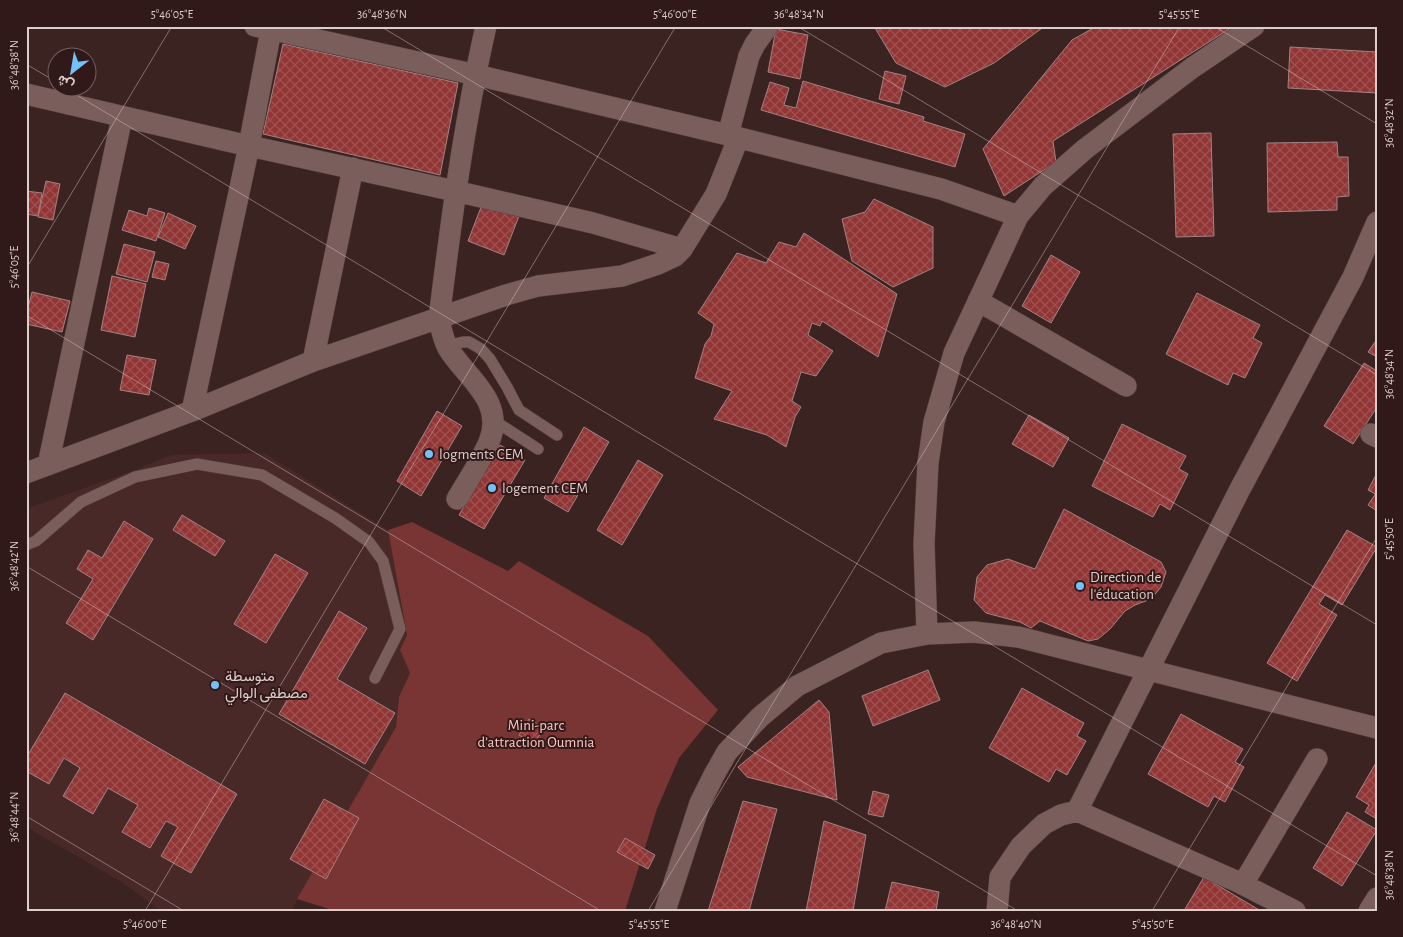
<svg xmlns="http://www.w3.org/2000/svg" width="1403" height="937" viewBox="0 0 1403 937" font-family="'Alegreya Sans',Vazirmatn,sans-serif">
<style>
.built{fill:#492928}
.green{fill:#793534}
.building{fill:url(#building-cross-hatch);stroke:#a18381}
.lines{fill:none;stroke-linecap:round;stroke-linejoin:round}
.lane-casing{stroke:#564141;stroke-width:12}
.street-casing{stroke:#564141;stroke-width:22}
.lane{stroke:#7a5e5b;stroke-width:11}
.street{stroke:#7a5e5b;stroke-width:21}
.ticks{fill:none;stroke:#ddcdcb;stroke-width:1;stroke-opacity:0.45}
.poi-dot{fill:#73c1f6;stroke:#301918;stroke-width:2}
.labels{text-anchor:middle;stroke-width:4;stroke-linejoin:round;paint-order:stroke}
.poi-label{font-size:15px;fill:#ddcdcb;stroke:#301918;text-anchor:start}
.park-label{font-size:15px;fill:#fbc5c1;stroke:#301918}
.neatline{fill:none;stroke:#ddcdcb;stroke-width:2}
.ticks-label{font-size:12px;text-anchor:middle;fill:#ddcdcb}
</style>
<defs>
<pattern id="building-cross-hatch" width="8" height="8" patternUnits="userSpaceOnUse" patternTransform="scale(1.25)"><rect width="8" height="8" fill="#913535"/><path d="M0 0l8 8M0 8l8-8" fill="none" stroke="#a05151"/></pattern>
</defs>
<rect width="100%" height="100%" fill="#3b2321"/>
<path class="built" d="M 264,453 L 388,530 L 407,636 L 400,650 L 410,673 L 399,697 L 396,727 L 291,911 L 161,911 L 122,882 L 26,827 L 26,509 L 135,470 L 171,455 Z"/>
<path class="green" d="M 412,522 L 508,571 L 519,561 L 648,636 L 718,710 L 679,758 L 657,809 L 625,911 L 336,911 L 297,899 L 396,727 L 399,697 L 410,673 L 400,650 L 407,635 L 388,530 Z"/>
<path class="building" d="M 878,26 L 1045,26 L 994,63 L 945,87 L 896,63 L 875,28 Z
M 1097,26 L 1234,26 L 1053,141 L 1056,162 L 1004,196 L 983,149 L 1072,40 Z
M 776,29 L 808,35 L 800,79 L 768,72 Z
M 283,44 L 458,83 L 440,175 L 263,134 Z
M 1290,47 L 1377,52 L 1377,93 L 1288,88 Z
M 885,71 L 906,76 L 899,104 L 879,99 Z
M 803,81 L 924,117 L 923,121 L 965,134 L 955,167 L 761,110 L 770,82 L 789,88 L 784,105 L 796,108 Z
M 1211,133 L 1214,236 L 1176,237 L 1173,134 Z
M 1337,142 L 1338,157 L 1348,157 L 1349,196 L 1337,197 L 1337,210 L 1268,212 L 1267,143 Z
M 46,181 L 60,184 L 53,220 L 38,217 Z
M 26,191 L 42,193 L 38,216 L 26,214 Z
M 874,199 L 933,227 L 933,268 L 893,287 L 852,261 L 842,219 L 865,212 Z
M 483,202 L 519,216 L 504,255 L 468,241 Z
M 149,208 L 165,213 L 156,241 L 122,230 L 129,210 L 147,216 Z
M 168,213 L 196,226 L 185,249 L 158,237 Z
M 804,233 L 897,294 L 878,357 L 822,321 L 820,326 L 812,323 L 808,335 L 833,351 L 816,376 L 801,372 L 792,401 L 801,407 L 795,417 L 786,447 L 767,435 L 714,419 L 732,391 L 695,378 L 705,344 L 711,336 L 714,324 L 698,313 L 737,253 L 766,263 L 779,242 L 796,247 Z
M 124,244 L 155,252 L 147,282 L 116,274 Z
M 1051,255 L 1080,272 L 1051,323 L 1022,306 Z
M 156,261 L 169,264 L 165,280 L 152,277 Z
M 112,276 L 146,284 L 135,337 L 101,330 Z
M 32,292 L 70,301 L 62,332 L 26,324 L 26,315 Z
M 1197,293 L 1260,325 L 1253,338 L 1262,343 L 1245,378 L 1233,373 L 1228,385 L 1166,354 Z
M 1377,339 L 1377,357 L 1368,352 Z
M 127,355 L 156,360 L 149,395 L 120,390 Z
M 1364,363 L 1377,371 L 1377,407 L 1353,444 L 1324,426 Z
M 437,411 L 462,426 L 421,496 L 397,481 Z
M 1029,415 L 1069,438 L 1053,467 L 1012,444 Z
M 1122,424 L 1186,456 L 1179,469 L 1188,474 L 1170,510 L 1160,504 L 1153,517 L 1092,486 Z
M 584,427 L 609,442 L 568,512 L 544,498 Z
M 500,445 L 525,460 L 484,529 L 459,515 Z
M 638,460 L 663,475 L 622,545 L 597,530 Z
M 1377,473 L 1377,495 L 1368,490 Z
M 1376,493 L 1377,494 L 1377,511 L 1368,505 Z
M 1064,509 L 1161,562 L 1166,572 L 1161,587 L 1151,599 L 1135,605 L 1125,611 L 1110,629 L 1098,639 L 1088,641 L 1040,621 L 1031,628 L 1020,622 L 986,613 L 974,600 L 977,577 L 987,565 L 1008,559 L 1035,569 Z
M 182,515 L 225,541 L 215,556 L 173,530 Z
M 124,521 L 153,539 L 93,640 L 66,623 L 93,579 L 77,569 L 88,550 L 102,558 Z
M 1347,530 L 1377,547 L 1342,605 L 1325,595 L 1319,604 L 1337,615 L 1297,681 L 1267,663 Z
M 275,554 L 308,573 L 266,643 L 234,624 Z
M 339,611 L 367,628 L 337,679 L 395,713 L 365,764 L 279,714 Z
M 928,670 L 940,700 L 873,726 L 862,696 Z
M 1022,688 L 1084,723 L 1077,736 L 1086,741 L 1067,775 L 1056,769 L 1049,782 L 989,748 Z
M 65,693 L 237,794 L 191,873 L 161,856 L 178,827 L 166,821 L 150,848 L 122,832 L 138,805 L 108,788 L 93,814 L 63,796 L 80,768 L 64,758 L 49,784 L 26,771 L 26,758 Z
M 819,700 L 829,712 L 837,800 L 747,777 L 738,767 Z
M 1181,714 L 1243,749 L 1235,762 L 1244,767 L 1225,802 L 1214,796 L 1208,807 L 1148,774 Z
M 529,719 L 544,728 L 534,744 L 519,735 Z
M 1377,761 L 1377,819 L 1365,812 L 1369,805 L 1356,797 Z
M 873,791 L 889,795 L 883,817 L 868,814 Z
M 324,799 L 359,818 L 326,879 L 290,859 Z
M 743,801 L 777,809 L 749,911 L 708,911 Z
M 1347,812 L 1377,830 L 1342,886 L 1313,868 Z
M 824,821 L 866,835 L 853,911 L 806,911 Z
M 625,838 L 655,855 L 648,869 L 617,852 Z
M 1204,877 L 1261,911 L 1188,911 L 1185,909 Z
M 892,882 L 939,892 L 936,911 L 885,911 Z"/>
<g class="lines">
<defs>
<path id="lane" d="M 447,346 L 463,342 L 469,342 L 481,349 L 490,359 L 507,387 L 519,410 L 557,435
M 493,420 L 538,449
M 26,545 L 36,541 L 81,502 L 135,477 L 197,464 L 262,475 L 335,518 L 369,542 L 383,561 L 400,629 L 375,678"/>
<path id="street" d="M 255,26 L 472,74 L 728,135 L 941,189 L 1018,216
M 26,94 L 249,146 L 455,191 L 593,223 L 682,249
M 728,135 L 749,56 L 755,44 L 768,26
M 978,301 L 1126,386
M 313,361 L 353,168
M 192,411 L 249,146 L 271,30
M 1371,434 L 1377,437
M 48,465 L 122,117
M 26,473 L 192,411 L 313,361 L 506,295 L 538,286 L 622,276 L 658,264 L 675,256 L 682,249 L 716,194 L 738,139
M 457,499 C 468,480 481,461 489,442 C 506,401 466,378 448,348 C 443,339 441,329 439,319 C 451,221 464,123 486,26
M 927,634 L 924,544 L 928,463 L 934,422 L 954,353 L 1018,216 L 1043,186 L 1085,149 L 1192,68 L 1254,26
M 1077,811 L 1239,491 L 1353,277 L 1377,222
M 1243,884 L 1317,759
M 665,911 L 700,803 L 714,775 L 727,752 L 760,717 L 797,686 L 881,643 L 927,634 L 974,632 L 1018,637 L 1377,728
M 997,911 L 1000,877 L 1021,846 L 1044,824 L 1061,815 L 1077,811 L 1236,881 L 1295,911
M 1369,911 L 1377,898"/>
</defs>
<use href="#lane" class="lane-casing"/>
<use href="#street" class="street-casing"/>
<use href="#lane" class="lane"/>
<use href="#street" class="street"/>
</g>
<path class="ticks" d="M 380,26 L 1377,625M 797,26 L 1377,375M 1214,26 L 1377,124M 26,64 L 58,83M 65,88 L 1377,876M 26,269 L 172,26M 26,315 L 1018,911M 26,566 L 601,911M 26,816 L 184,911M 145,911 L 676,26M 648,911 L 1180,26M 1152,911 L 1377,537"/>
<g class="poi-dot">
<circle cx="429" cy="454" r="5"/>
<circle cx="492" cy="488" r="5"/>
<circle cx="1080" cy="586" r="5"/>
<circle cx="215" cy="685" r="5"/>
</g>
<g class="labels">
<g class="poi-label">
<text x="439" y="459">logments CEM</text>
<text x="502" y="493">logement CEM</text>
<text x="1090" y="582">Direction de<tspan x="1090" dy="17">l'éducation</tspan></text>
<text x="225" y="681">متوسطة<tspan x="225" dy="17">مصطفى الوالي</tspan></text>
</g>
<g class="park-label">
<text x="536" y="730">Mini-parc<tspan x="536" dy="17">d’attraction Oumnia</tspan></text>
</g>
</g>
<rect width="1403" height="937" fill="none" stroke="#301918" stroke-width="55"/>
<g transform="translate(72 72) rotate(211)"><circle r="24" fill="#301918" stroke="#756160"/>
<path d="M0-4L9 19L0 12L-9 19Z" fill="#73c1f6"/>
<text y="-8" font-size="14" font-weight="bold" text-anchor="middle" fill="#ddcdcb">ش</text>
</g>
<rect x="28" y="28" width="1348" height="882" class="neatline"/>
<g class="ticks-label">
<text x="172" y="18">5°46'05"E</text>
<text x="382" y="18">36°48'36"N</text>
<text x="675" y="18">5°46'00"E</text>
<text x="799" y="18">36°48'34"N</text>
<text x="1179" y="18">5°45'55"E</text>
<text transform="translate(14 65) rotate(-90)" y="4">36°48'38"N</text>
<text transform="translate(1389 123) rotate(-90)" y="4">36°48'32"N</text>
<text transform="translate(14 267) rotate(-90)" y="4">5°46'05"E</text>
<text transform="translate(1389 374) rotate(-90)" y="4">36°48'34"N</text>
<text transform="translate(1389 539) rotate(-90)" y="4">5°45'50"E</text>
<text transform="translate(14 566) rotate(-90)" y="4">36°48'42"N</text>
<text transform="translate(14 817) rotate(-90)" y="4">36°48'44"N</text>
<text transform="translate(1389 875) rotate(-90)" y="4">36°48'38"N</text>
<text x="145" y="928">5°46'00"E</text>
<text x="649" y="928">5°45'55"E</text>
<text x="1016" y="928">36°48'40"N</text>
<text x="1153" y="928">5°45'50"E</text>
</g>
</svg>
